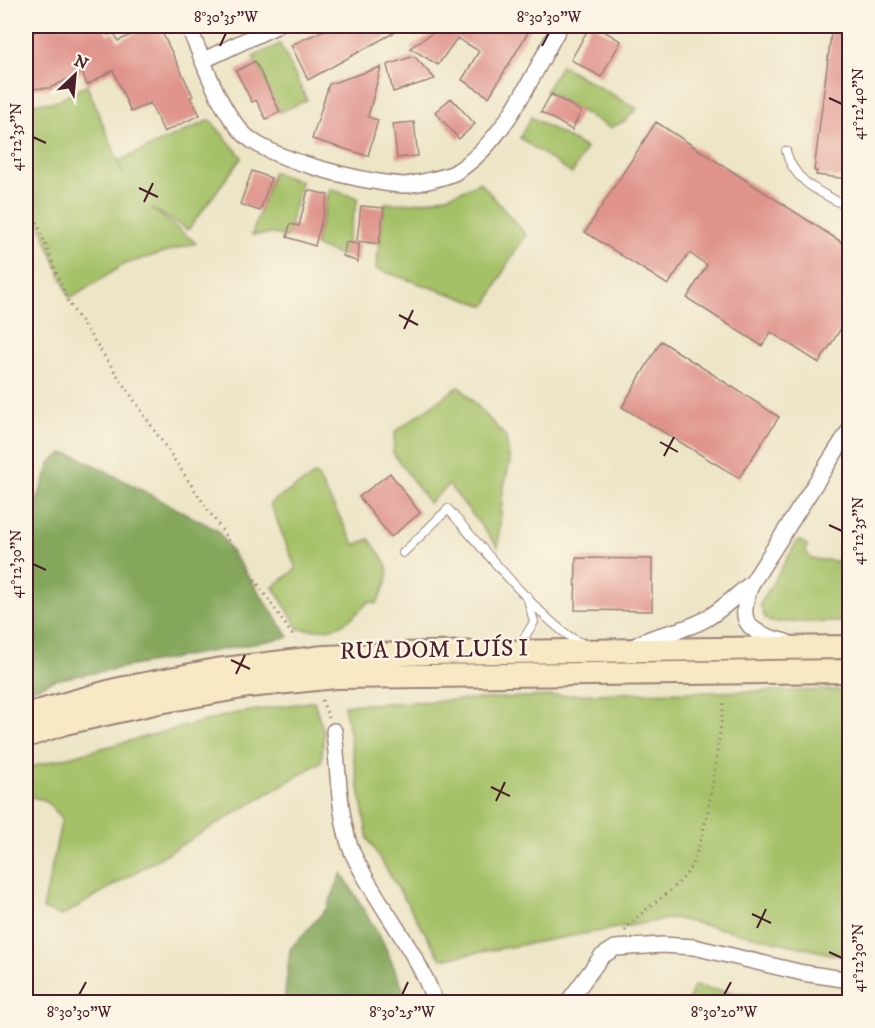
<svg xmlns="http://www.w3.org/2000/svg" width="875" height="1028" viewBox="0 0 875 1028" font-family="'IM FELL DW Pica',serif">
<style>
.green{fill:#a5c168;stroke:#78704a;stroke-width:1.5}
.forest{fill:#84a75c;stroke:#676344;stroke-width:1.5}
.building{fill:#df938b}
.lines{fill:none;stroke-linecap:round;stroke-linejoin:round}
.service-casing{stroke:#9b8278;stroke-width:10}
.minor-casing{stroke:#9b8278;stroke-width:18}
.secondary-casing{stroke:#9b8278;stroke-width:26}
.path{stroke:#9b8278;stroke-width:3;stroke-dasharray:1.5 4.5;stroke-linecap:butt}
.service{stroke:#fff;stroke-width:8}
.minor{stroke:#fff;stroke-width:15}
.secondary{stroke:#f6e9c3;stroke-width:22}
.ticks{fill:none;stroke:#4a1f2b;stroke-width:2}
.labels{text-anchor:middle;stroke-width:5;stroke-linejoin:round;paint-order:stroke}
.street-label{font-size:24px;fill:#4a1f2b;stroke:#fcf5e5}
.neatline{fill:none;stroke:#4a1f2b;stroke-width:2}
.ticks-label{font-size:15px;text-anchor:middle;fill:#4a1f2b}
</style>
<rect width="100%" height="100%" fill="#fcf5e5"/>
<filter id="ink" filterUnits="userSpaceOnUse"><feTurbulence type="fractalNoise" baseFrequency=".0167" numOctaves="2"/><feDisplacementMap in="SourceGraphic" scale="12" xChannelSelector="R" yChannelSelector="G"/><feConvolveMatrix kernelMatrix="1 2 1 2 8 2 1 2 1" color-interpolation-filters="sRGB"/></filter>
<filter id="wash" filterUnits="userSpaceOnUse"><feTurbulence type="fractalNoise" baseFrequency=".008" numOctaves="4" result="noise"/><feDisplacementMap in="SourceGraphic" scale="24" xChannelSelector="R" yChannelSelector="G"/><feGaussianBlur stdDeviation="1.35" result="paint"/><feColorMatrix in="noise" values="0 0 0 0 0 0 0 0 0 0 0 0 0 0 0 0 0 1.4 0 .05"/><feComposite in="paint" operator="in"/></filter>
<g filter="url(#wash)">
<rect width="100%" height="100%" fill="#ece5c6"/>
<path class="green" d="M 280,44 L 307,100 L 280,112 L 253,57 Z
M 561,65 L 637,109 L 625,121 L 610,128 L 546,91 Z
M 87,85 L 124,176 L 119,161 L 210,120 L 242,157 L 188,230 L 151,208 L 196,243 L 125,264 L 70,299 L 26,189 L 26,104 L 56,102 Z
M 531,117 L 586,148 L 572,174 L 520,138 Z
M 273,172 L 301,182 L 287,237 L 273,234 L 252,235 Z
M 480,182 L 526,235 L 509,261 L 486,306 L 376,269 L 385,203 C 419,206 450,198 480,182 Z
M 330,189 L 358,198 L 343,256 L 315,246 Z
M 459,386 L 506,437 L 510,462 L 503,490 L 498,547 L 449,485 L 429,503 L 393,453 L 395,432 Z
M 316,474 L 355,545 L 369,539 C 391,568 394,572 376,604 L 369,601 C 345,627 336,632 299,629 L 273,587 L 296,569 L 270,503 Z
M 798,540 L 807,545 L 806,552 L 812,559 L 849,562 L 849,622 L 771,622 L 765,618 L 760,604 Z
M 849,690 L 849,955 L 835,955 L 674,918 L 441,959 L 368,839 L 344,705 L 618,693 Z
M 314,701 L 324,733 L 321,762 L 62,916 L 43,909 L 62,818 L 45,800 L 26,796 L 26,768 L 232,714 Z
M 694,986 L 789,1002 L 688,1002 Z"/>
<path class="forest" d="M 63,453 L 77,456 L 217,530 L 289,637 L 55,680 L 26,692 L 26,520 L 34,510 L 50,463 Z
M 342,873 L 383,942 L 409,1002 L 284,1002 L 290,949 L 327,908 Z"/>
<g id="blocks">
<path class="building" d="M 26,26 L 103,26 L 108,35 L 114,32 L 118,41 L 150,26 L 159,26 L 193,96 L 190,97 L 200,115 L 164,132 L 150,103 L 131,112 L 113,70 L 87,85 L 82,72 L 50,88 L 26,89 Z
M 333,26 L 406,26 L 308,80 L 291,45 Z
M 435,26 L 532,26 L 489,97 L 462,80 L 479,51 L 457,38 L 438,65 L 410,48 L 440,28 Z
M 590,26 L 595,26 L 621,41 L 601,77 L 571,60 Z
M 832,26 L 849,26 L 849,179 L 816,175 L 817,171 L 814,171 Z
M 414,56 L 435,79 L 393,92 L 387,65 Z
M 255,61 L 280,112 L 266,119 L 256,100 L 252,102 L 236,71 Z
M 381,67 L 368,117 L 378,120 L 368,156 L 312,139 L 329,84 Z
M 551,94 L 581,111 L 572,130 L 541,112 Z
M 451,98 L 475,124 L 459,139 L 435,112 Z
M 414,122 L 418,156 L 397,158 L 393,124 Z
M 656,122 L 849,247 L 849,316 L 819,363 L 771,332 L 762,346 L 687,298 L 707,265 L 689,253 L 668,285 L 585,232 Z
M 252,171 L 271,178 L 260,211 L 240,204 Z
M 308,190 L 328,195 L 315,246 L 287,237 L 290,224 L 299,226 Z
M 361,206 L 384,208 L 379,244 L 357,241 Z
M 346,242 L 359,244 L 358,262 L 343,256 Z
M 661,341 L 779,417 L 739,478 L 622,407 Z
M 390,473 L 420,513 L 391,537 L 359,497 Z
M 576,558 L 652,559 L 652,611 L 575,610 Z"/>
</g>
</g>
<g filter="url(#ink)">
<use href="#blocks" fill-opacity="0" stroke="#9b8278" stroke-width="1.5"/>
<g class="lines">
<defs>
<path id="service" d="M 786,151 C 794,183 822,193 850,208
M 403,553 L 448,509 C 474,538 551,633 582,643
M 518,648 L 534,622 L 527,596"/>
<path id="minor" d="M 188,26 C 204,60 217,107 244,134 C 271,161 365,182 403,185 C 412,185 448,177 456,172 C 506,140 532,75 560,26
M 204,60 L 276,26
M 786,642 C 748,632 735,624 752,583 L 850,429
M 630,649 C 653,633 679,634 704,620 C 721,611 736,595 752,583
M 334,731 C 338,765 339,824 353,854 C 377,905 416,948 435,1002
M 568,1002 L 601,957 L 615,948 L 662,945 L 694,947 L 803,973 L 850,980"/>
<path id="secondary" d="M 26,715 L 115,690 L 216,670 L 324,657 L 430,653 L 850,647
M 26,736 L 65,723 L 154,703 L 248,686 L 336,677 L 850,671"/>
</defs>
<use href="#service" class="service-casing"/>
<use href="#minor" class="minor-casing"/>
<use href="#secondary" class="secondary-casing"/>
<path class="path" d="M 26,194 L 68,302 L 295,639
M 322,700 L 329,718
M 625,931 C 639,909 671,897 688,871 C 709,839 718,742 724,701"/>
<use href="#service" class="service"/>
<use href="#minor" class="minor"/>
<use href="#secondary" class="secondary"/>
</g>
</g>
<path class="ticks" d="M 220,46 L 226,33M 542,46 L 549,33M 829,98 L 842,104M 33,137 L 46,143M 139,188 L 158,197M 144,202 L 153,183M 399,315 L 418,325M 404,329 L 413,310M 660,442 L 678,452M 664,456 L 674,437M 829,525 L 842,531M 33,564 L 46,570M 231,660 L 250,669M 236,674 L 245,655M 491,787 L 510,796M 496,801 L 505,782M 752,914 L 771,923M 757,928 L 766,909M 829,952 L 842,958M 79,995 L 86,982M 402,995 L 408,982M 724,995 L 731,982"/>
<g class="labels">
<g class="street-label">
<text transform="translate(434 649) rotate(-1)" y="8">RUA DOM LUÍS I</text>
</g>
</g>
<rect width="875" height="1028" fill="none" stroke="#fcf5e5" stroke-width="66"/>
<g transform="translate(75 75) rotate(26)" stroke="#fcf5e5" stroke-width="4.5" paint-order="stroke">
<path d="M0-4.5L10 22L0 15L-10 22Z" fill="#4a1f2b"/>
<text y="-9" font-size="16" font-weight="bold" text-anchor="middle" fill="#4a1f2b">N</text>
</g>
<rect x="33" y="33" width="809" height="962" class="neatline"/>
<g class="ticks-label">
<text x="226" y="22">8°30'35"W</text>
<text x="549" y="22">8°30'30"W</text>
<text transform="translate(858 104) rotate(-90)" y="5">41°12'40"N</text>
<text transform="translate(16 137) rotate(-90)" y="5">41°12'35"N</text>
<text transform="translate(858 531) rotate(-90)" y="5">41°12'35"N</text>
<text transform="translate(16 564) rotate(-90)" y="5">41°12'30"N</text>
<text transform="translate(858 958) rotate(-90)" y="5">41°12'30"N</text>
<text x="79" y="1017">8°30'30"W</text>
<text x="402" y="1017">8°30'25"W</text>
<text x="724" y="1017">8°30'20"W</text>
</g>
</svg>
